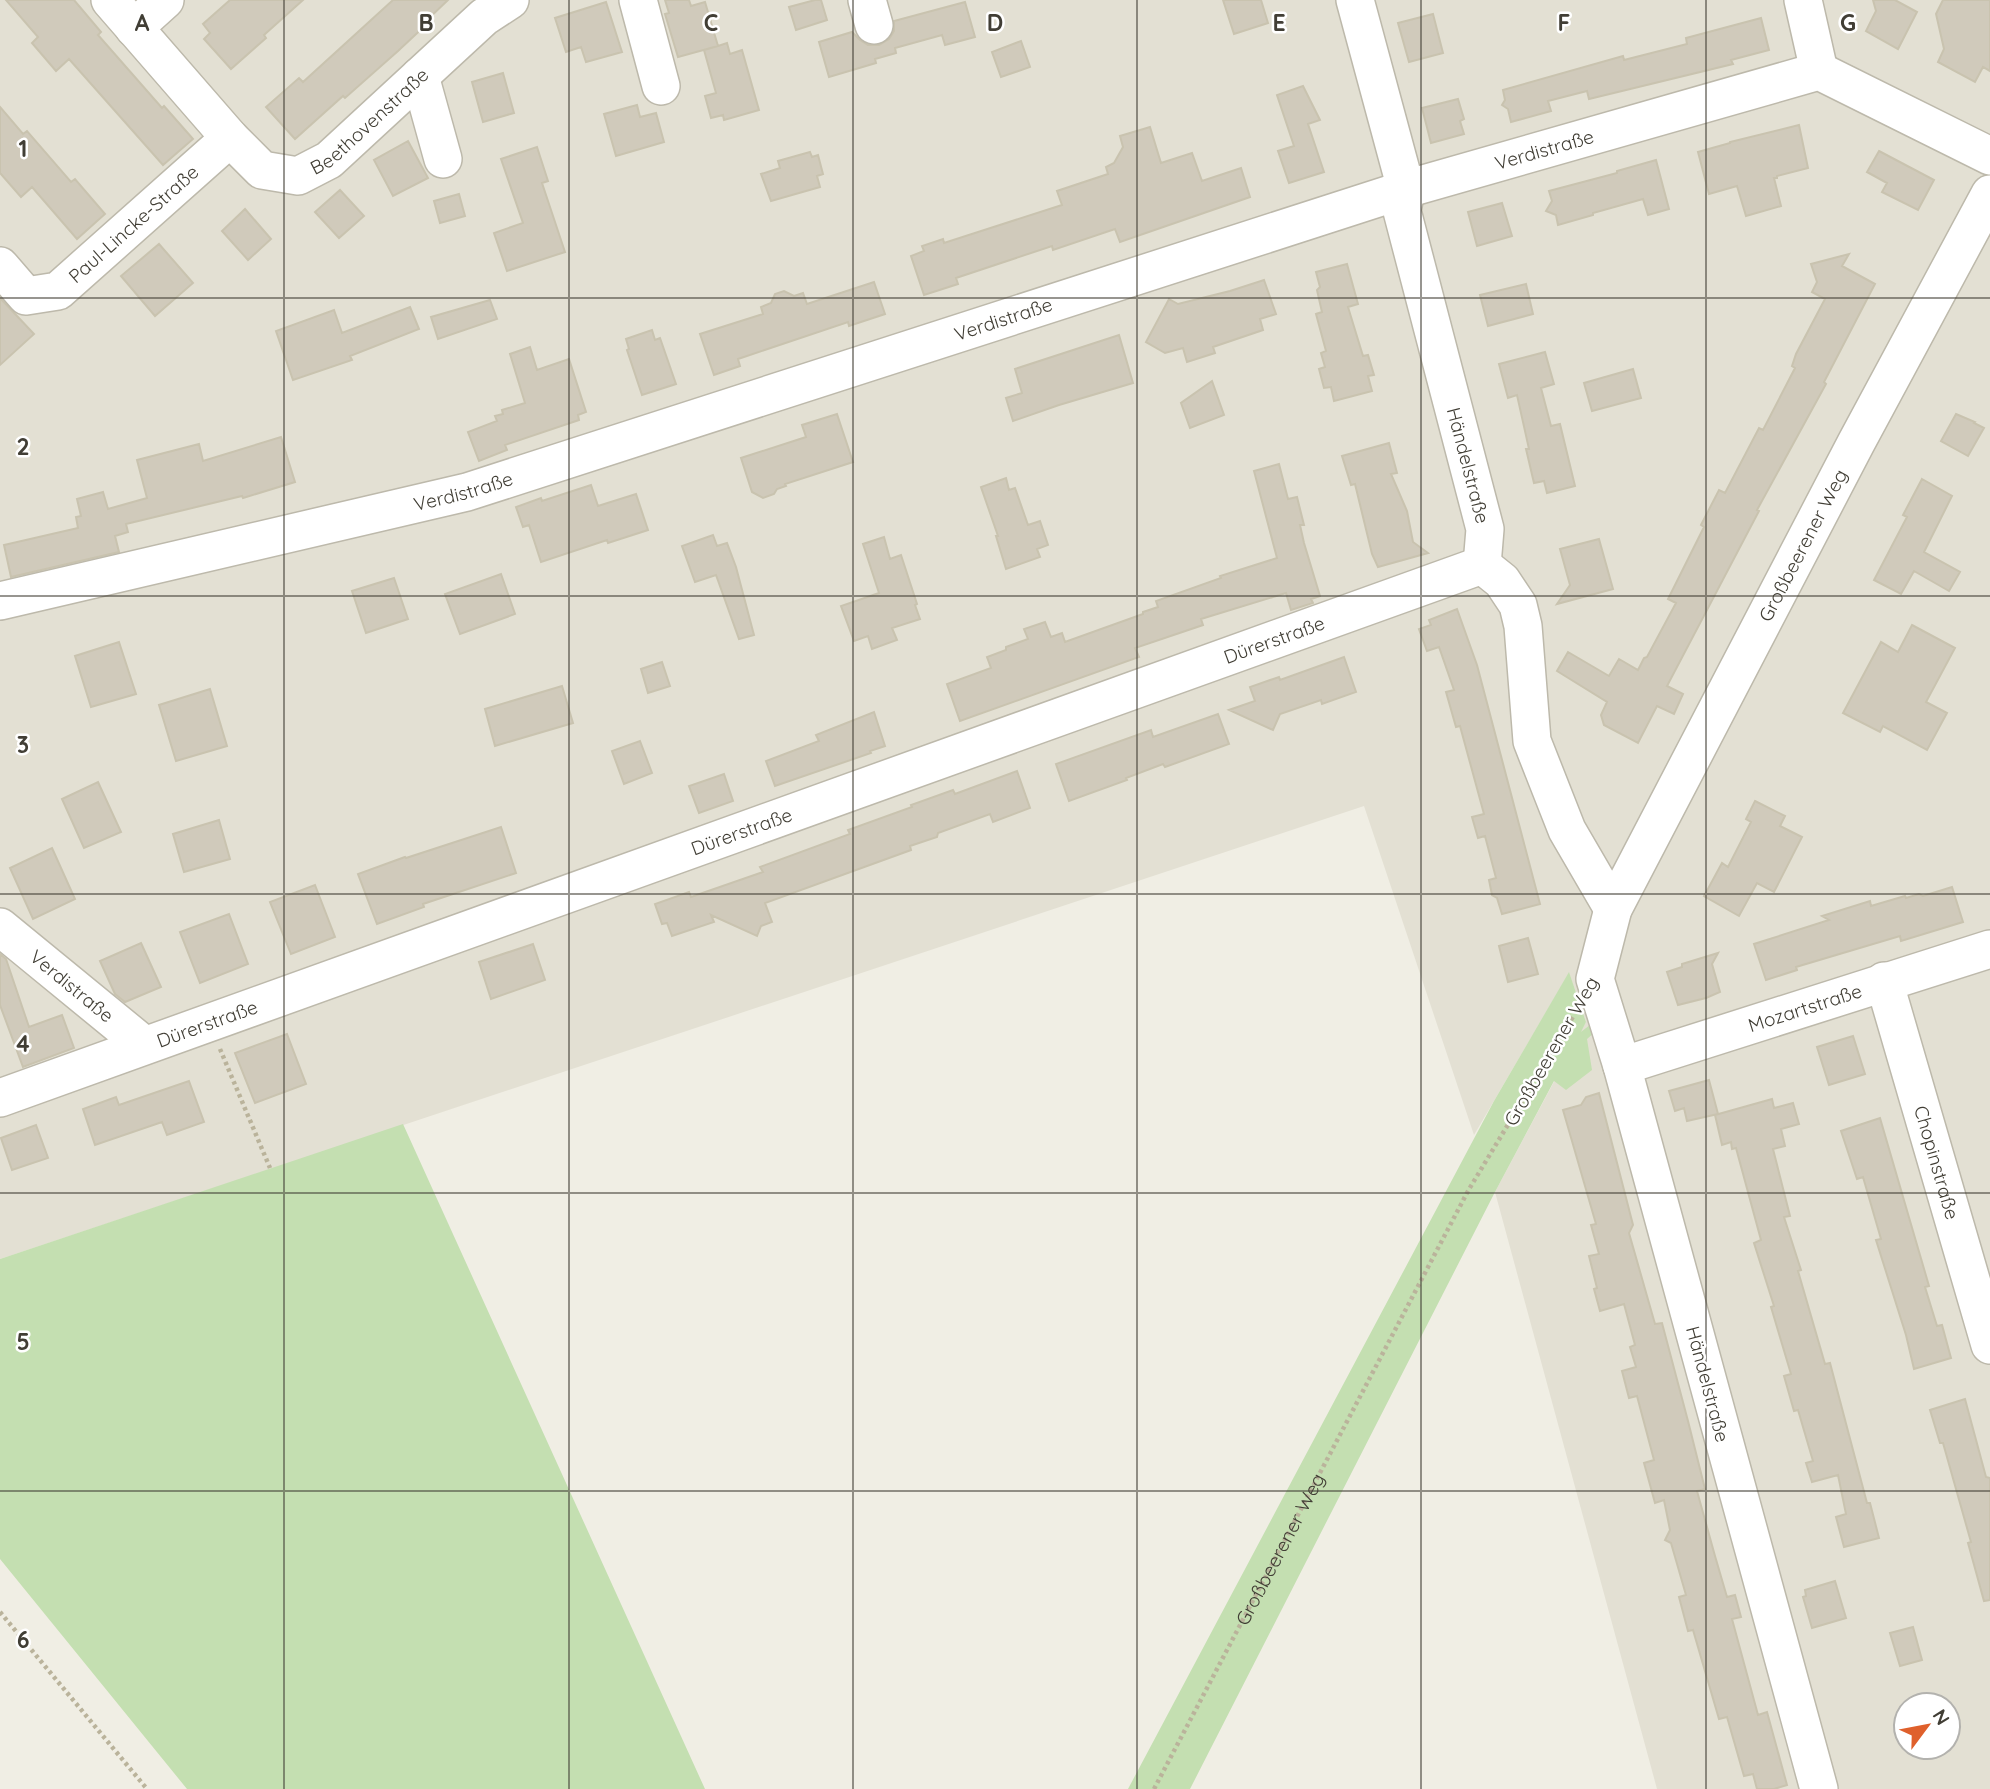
<svg xmlns="http://www.w3.org/2000/svg" width="1990" height="1789" viewBox="0 0 1990 1789" font-family="Quicksand,sans-serif">
<style>
.residential{fill:#e3e0d3;fill-rule:evenodd}
.green{fill:#c4dfb1}
.building{fill:#d0cabb;stroke:#c9c3af;stroke-width:2}
.lines{fill:none;stroke-linecap:round;stroke-linejoin:round}
.minor-casing{stroke:#bdb9ab;stroke-width:40}
.path{stroke:#bab39b;stroke-width:4.5;stroke-dasharray:3.5 3.5;stroke-linecap:butt}
.minor{stroke:#fff;stroke-width:37}
.grid{fill:none;stroke:#413e35;stroke-width:2;stroke-opacity:0.55}
.labels{text-anchor:middle;stroke-width:5;stroke-linejoin:round;paint-order:stroke}
.street-label{font-size:19px;fill:#413e35;stroke:#fff}
.grid-label{font-size:23px;text-anchor:middle;font-weight:bold;fill:#413e35;stroke:#fff;stroke-width:5;stroke-linejoin:round;paint-order:stroke}
</style>
<rect width="100%" height="100%" fill="#f0eee4"/>
<path class="residential" d="M 0,0 L 1990,0 L 1990,1789 L 1657,1789 L 1495,1192 L 1586,1022 L 1569,973 L 1474,1135 L 1364,806 L 0,1259 ZM 1906,1705 L 1948,1705 L 1948,1747 L 1906,1747 Z"/>
<path class="green" d="M 1569,972 L 1586,1022 L 1581,1032 L 1600,1017 L 1603,1025 L 1587,1039 L 1592,1070 L 1566,1090 L 1554,1081 L 1495,1192 L 1190,1789 L 1128,1789 L 1494,1101 Z
M 403,1124 L 705,1789 L 187,1789 L 0,1559 L 0,1259 Z"/>
<path class="building" d="M 6,0 L 74,0 L 101,32 L 98,35 L 162,108 L 164,106 L 193,139 L 163,165 L 69,59 L 56,71 L 32,43 L 38,37 Z
M 230,0 L 303,0 L 264,35 L 266,38 L 231,69 L 204,39 L 210,33 L 203,24 Z
M 393,0 L 448,0 L 427,20 L 429,22 L 398,51 L 345,98 L 343,96 L 295,139 L 266,107 L 299,78 L 303,82 Z
M 665,0 L 689,0 L 691,6 L 705,2 L 718,46 L 727,43 L 730,54 L 742,50 L 759,110 L 724,120 L 723,115 L 711,118 L 705,96 L 716,93 L 704,50 L 718,46 L 678,57 L 665,14 L 669,13 Z
M 815,0 L 821,0 L 827,20 L 796,30 L 789,7 Z
M 1223,0 L 1261,0 L 1268,23 L 1234,34 Z
M 1873,0 L 1895,0 L 1917,12 L 1898,49 L 1866,31 L 1876,11 Z
M 1943,0 L 1990,0 L 1990,71 L 1983,67 L 1975,82 L 1938,62 L 1944,49 L 1936,14 Z
M 606,2 L 622,52 L 586,62 L 581,47 L 566,52 L 555,18 Z
M 965,2 L 975,37 L 945,45 L 942,35 L 895,48 L 896,53 L 875,59 L 876,63 L 829,77 L 819,42 L 852,32 L 860,40 L 868,45 L 879,45 L 889,39 L 894,31 L 894,21 Z
M 1433,14 L 1443,53 L 1409,62 L 1398,23 Z
M 1761,18 L 1769,50 L 1731,60 L 1733,64 L 1589,99 L 1587,91 L 1548,101 L 1551,111 L 1511,122 L 1508,109 L 1502,105 L 1505,100 L 1503,90 L 1623,56 L 1624,60 L 1687,44 L 1686,38 Z
M 1021,41 L 1030,67 L 1001,77 L 992,52 Z
M 503,73 L 514,113 L 483,122 L 472,82 Z
M 1303,86 L 1320,120 L 1308,124 L 1324,172 L 1289,183 L 1278,151 L 1294,146 L 1277,95 Z
M 1458,99 L 1464,119 L 1460,121 L 1464,134 L 1431,143 L 1422,108 Z
M 637,105 L 640,117 L 656,113 L 664,142 L 616,156 L 604,114 Z
M 0,107 L 23,134 L 27,131 L 71,182 L 75,179 L 105,214 L 77,239 L 32,187 L 21,197 L 0,173 Z
M 1799,125 L 1808,168 L 1777,176 L 1777,178 L 1774,178 L 1781,206 L 1746,216 L 1737,186 L 1709,194 L 1698,152 L 1730,143 L 1730,142 Z
M 1150,127 L 1161,163 L 1192,153 L 1202,181 L 1241,168 L 1250,197 L 1120,242 L 1115,229 L 1053,250 L 1052,246 L 956,278 L 958,284 L 924,295 L 911,256 L 924,251 L 922,246 L 943,239 L 944,243 L 1062,205 L 1057,191 L 1108,174 L 1106,167 L 1114,163 L 1123,147 L 1120,136 Z
M 408,141 L 428,178 L 393,196 L 374,160 Z
M 537,147 L 548,181 L 542,183 L 565,252 L 507,271 L 494,233 L 523,223 L 501,159 Z
M 1879,151 L 1934,180 L 1918,210 L 1882,192 L 1887,183 L 1867,172 Z
M 810,152 L 812,157 L 818,155 L 823,174 L 817,176 L 820,187 L 771,201 L 761,174 L 780,168 L 778,161 Z
M 1656,160 L 1669,209 L 1648,215 L 1643,199 L 1593,213 L 1593,215 L 1558,225 L 1556,215 L 1546,211 L 1552,201 L 1549,191 L 1617,173 L 1617,171 Z
M 340,190 L 364,216 L 339,238 L 315,212 Z
M 459,194 L 465,216 L 440,223 L 434,201 Z
M 1502,203 L 1512,236 L 1477,246 L 1468,212 Z
M 245,209 L 271,239 L 248,260 L 222,231 Z
M 159,244 L 193,283 L 155,316 L 121,276 Z
M 1849,254 L 1842,266 L 1875,284 L 1824,382 L 1826,384 L 1757,510 L 1759,511 L 1667,686 L 1683,694 L 1674,714 L 1657,706 L 1638,743 L 1604,725 L 1601,715 L 1607,702 L 1557,671 L 1568,652 L 1609,676 L 1619,659 L 1638,670 L 1644,658 L 1647,657 L 1676,603 L 1668,599 L 1704,527 L 1701,525 L 1719,490 L 1725,493 L 1759,428 L 1763,430 L 1795,368 L 1792,366 L 1796,354 L 1825,299 L 1812,292 L 1817,282 L 1811,264 Z
M 1347,264 L 1358,304 L 1348,307 L 1363,356 L 1368,355 L 1374,375 L 1368,376 L 1372,391 L 1334,401 L 1331,387 L 1324,388 L 1319,369 L 1325,367 L 1321,353 L 1326,351 L 1316,314 L 1322,312 L 1317,290 L 1320,287 L 1316,272 Z
M 1264,280 L 1276,314 L 1260,319 L 1263,330 L 1213,347 L 1215,353 L 1187,362 L 1183,348 L 1165,353 L 1146,342 L 1169,299 L 1178,304 L 1230,291 Z
M 874,282 L 885,314 L 849,326 L 848,322 L 738,359 L 740,366 L 714,375 L 700,334 L 763,314 L 761,307 L 771,303 L 775,294 L 784,291 L 794,296 L 803,293 L 807,304 Z
M 1526,284 L 1533,314 L 1488,326 L 1480,295 Z
M 0,298 L 34,334 L 0,365 Z
M 490,300 L 497,319 L 438,339 L 431,317 Z
M 410,307 L 419,329 L 350,356 L 352,360 L 293,380 L 276,331 L 334,310 L 342,333 Z
M 652,330 L 655,340 L 660,338 L 676,384 L 642,395 L 627,350 L 629,349 L 626,339 Z
M 1119,335 L 1133,383 L 1059,405 L 1013,421 L 1006,398 L 1022,393 L 1015,369 Z
M 530,347 L 537,370 L 569,359 L 586,412 L 578,415 L 579,420 L 505,445 L 507,450 L 479,461 L 468,432 L 497,421 L 495,416 L 503,414 L 502,410 L 525,403 L 510,354 Z
M 1545,352 L 1554,384 L 1541,388 L 1551,426 L 1560,424 L 1575,486 L 1547,493 L 1544,481 L 1534,483 L 1526,449 L 1529,449 L 1517,395 L 1508,398 L 1499,364 Z
M 1633,369 L 1641,398 L 1592,411 L 1584,383 Z
M 1212,381 L 1224,415 L 1190,428 L 1181,403 Z
M 837,414 L 853,462 L 785,484 L 786,486 L 777,489 L 774,494 L 763,498 L 752,492 L 741,458 L 806,437 L 802,425 Z
M 1956,414 L 1975,422 L 1974,423 L 1984,428 L 1968,456 L 1941,441 Z
M 281,437 L 295,482 L 243,498 L 242,496 L 126,524 L 128,532 L 115,536 L 119,552 L 11,577 L 4,545 L 78,528 L 76,517 L 81,516 L 77,499 L 103,492 L 108,509 L 147,498 L 137,460 L 199,444 L 203,461 Z
M 1389,443 L 1397,473 L 1391,474 L 1407,511 L 1413,542 L 1428,553 L 1378,567 L 1372,554 L 1355,484 L 1351,485 L 1342,456 Z
M 1279,464 L 1288,499 L 1297,497 L 1304,525 L 1300,525 L 1304,543 L 1320,596 L 1311,599 L 1313,603 L 1291,610 L 1286,593 L 1201,619 L 1203,625 L 1135,648 L 1139,657 L 960,721 L 947,684 L 991,668 L 987,657 L 1006,650 L 1006,647 L 1028,639 L 1024,629 L 1045,622 L 1051,637 L 1062,633 L 1065,642 L 1143,614 L 1143,612 L 1158,607 L 1156,601 L 1221,578 L 1220,576 L 1277,558 L 1254,471 Z
M 1006,478 L 1009,490 L 1015,488 L 1028,525 L 1040,521 L 1048,545 L 1037,549 L 1040,557 L 1006,569 L 996,536 L 998,536 L 981,487 Z
M 1922,479 L 1952,496 L 1924,552 L 1960,572 L 1949,591 L 1914,571 L 1901,594 L 1874,580 L 1907,517 L 1903,515 Z
M 591,485 L 598,506 L 636,494 L 648,530 L 608,543 L 607,540 L 541,562 L 529,525 L 523,527 L 516,507 L 541,498 L 542,501 Z
M 713,535 L 717,546 L 727,543 L 736,567 L 754,635 L 739,639 L 716,575 L 695,582 L 682,546 Z
M 884,537 L 890,559 L 901,555 L 917,604 L 915,605 L 920,619 L 892,628 L 897,640 L 872,649 L 868,636 L 854,641 L 841,606 L 879,593 L 863,544 Z
M 1599,539 L 1613,589 L 1557,604 L 1570,585 L 1560,549 Z
M 501,574 L 515,614 L 460,634 L 445,594 Z
M 394,578 L 408,619 L 366,633 L 352,591 Z
M 1457,609 L 1477,665 L 1540,904 L 1502,914 L 1497,898 L 1492,895 L 1489,880 L 1496,878 L 1485,836 L 1478,838 L 1472,817 L 1484,814 L 1460,726 L 1456,727 L 1446,692 L 1454,690 L 1439,647 L 1427,651 L 1419,629 L 1431,625 L 1429,620 Z
M 1912,625 L 1955,648 L 1926,702 L 1947,713 L 1927,750 L 1883,726 L 1880,732 L 1843,713 L 1881,642 L 1898,652 Z
M 119,642 L 136,694 L 91,707 L 75,656 Z
M 1344,657 L 1356,692 L 1322,704 L 1321,700 L 1280,714 L 1273,730 L 1229,710 L 1255,701 L 1250,687 L 1279,677 L 1280,680 Z
M 662,662 L 670,686 L 648,693 L 641,669 Z
M 562,686 L 573,723 L 495,746 L 485,709 Z
M 210,689 L 227,746 L 176,761 L 159,705 Z
M 874,712 L 885,746 L 870,751 L 871,753 L 775,786 L 766,761 L 819,741 L 816,735 Z
M 1218,714 L 1229,744 L 1165,767 L 1163,764 L 1126,778 L 1127,780 L 1069,801 L 1056,764 L 1151,730 L 1153,737 Z
M 640,741 L 652,773 L 624,784 L 612,751 Z
M 1017,771 L 1030,808 L 993,822 L 990,814 L 938,833 L 937,837 L 910,846 L 911,850 L 765,903 L 772,922 L 761,926 L 757,936 L 711,915 L 714,922 L 672,936 L 667,923 L 662,924 L 655,904 L 689,892 L 691,897 L 763,872 L 760,867 L 850,834 L 848,830 L 912,807 L 911,805 L 953,790 L 955,794 Z
M 724,774 L 733,801 L 699,813 L 689,786 Z
M 98,782 L 121,832 L 84,848 L 62,799 Z
M 1755,801 L 1785,816 L 1780,826 L 1802,837 L 1774,892 L 1757,883 L 1739,916 L 1704,896 L 1722,863 L 1728,867 L 1751,822 L 1746,819 Z
M 219,820 L 230,859 L 184,872 L 173,834 Z
M 501,827 L 516,873 L 423,904 L 424,907 L 377,924 L 358,874 L 405,857 L 406,858 Z
M 52,848 L 75,899 L 33,919 L 10,868 Z
M 315,885 L 335,937 L 291,954 L 270,902 Z
M 1952,887 L 1963,922 L 1901,941 L 1900,936 L 1796,967 L 1797,970 L 1766,980 L 1754,944 L 1829,920 L 1822,916 L 1870,901 L 1871,906 L 1905,896 L 1906,898 L 1919,894 L 1923,896 Z
M 229,914 L 248,964 L 200,983 L 180,932 Z
M 1528,938 L 1538,974 L 1508,982 L 1499,946 Z
M 141,943 L 161,987 L 125,1002 L 115,994 L 100,961 Z
M 533,944 L 545,980 L 491,999 L 479,962 Z
M 1718,953 L 1712,964 L 1720,992 L 1706,998 L 1678,1005 L 1667,972 L 1682,967 L 1682,964 Z
M 0,954 L 6,959 L 29,1027 L 62,1015 L 74,1048 L 23,1067 L 0,1005 Z
M 287,1034 L 306,1084 L 255,1103 L 235,1053 Z
M 1853,1036 L 1865,1074 L 1829,1085 L 1817,1047 Z
M 1709,1080 L 1718,1114 L 1687,1121 L 1684,1108 L 1675,1111 L 1669,1091 Z
M 189,1081 L 204,1122 L 167,1135 L 162,1122 L 95,1145 L 83,1109 L 116,1097 L 119,1105 Z
M 1599,1093 L 1633,1225 L 1629,1233 L 1655,1324 L 1662,1323 L 1688,1421 L 1705,1489 L 1697,1491 L 1715,1556 L 1727,1597 L 1735,1595 L 1741,1617 L 1732,1619 L 1758,1715 L 1767,1712 L 1787,1785 L 1774,1789 L 1757,1789 L 1753,1774 L 1744,1776 L 1727,1717 L 1719,1719 L 1693,1630 L 1688,1631 L 1679,1597 L 1686,1595 L 1671,1543 L 1665,1540 L 1670,1530 L 1664,1500 L 1655,1503 L 1644,1463 L 1654,1460 L 1637,1396 L 1629,1398 L 1622,1371 L 1636,1367 L 1630,1347 L 1635,1345 L 1624,1304 L 1600,1311 L 1594,1289 L 1597,1288 L 1589,1256 L 1599,1254 L 1591,1225 L 1596,1224 L 1563,1110 L 1581,1105 L 1586,1097 Z
M 1772,1099 L 1774,1108 L 1793,1103 L 1799,1124 L 1781,1129 L 1785,1146 L 1773,1149 L 1790,1216 L 1784,1217 L 1801,1270 L 1798,1271 L 1825,1364 L 1830,1363 L 1867,1503 L 1870,1503 L 1879,1538 L 1844,1547 L 1836,1517 L 1846,1514 L 1838,1475 L 1812,1482 L 1806,1463 L 1813,1461 L 1798,1410 L 1794,1411 L 1784,1376 L 1791,1374 L 1771,1307 L 1774,1306 L 1754,1243 L 1761,1240 L 1736,1148 L 1732,1149 L 1731,1142 L 1722,1145 L 1715,1115 Z
M 1880,1118 L 1929,1286 L 1925,1287 L 1937,1326 L 1942,1325 L 1951,1358 L 1914,1369 L 1906,1335 L 1876,1240 L 1881,1239 L 1863,1177 L 1857,1179 L 1841,1131 Z
M 36,1125 L 48,1158 L 12,1170 L 1,1138 Z
M 1965,1399 L 1986,1477 L 1990,1478 L 1990,1600 L 1984,1601 L 1968,1543 L 1971,1542 L 1943,1443 L 1940,1443 L 1930,1410 Z
M 1835,1581 L 1846,1618 L 1812,1628 L 1803,1597 L 1806,1596 L 1805,1590 Z
M 1913,1627 L 1922,1660 L 1900,1666 L 1890,1633 Z"/>
<g class="lines">
<defs>
<g id="minor">
<path id="s2" d="M 110,0 L 230,138 L 262,170 L 298,176 L 329,160 L 484,17 L 510,0"/>
<path d="M 638,0 L 661,86"/>
<path d="M 867,0 L 874,25"/>
<path id="s3" d="M 1355,0 L 1406,189 L 1402,211 L 1485,529 L 1482,565"/>
<path d="M 1803,0 L 1819,71"/>
<path d="M 134,28 L 165,0"/>
<path d="M 420,76 L 443,159"/>
<path id="s4" d="M 0,266 L 26,296 L 58,291 L 230,138"/>
<path d="M 1482,565 L 1502,581 L 1518,605 L 1523,626 L 1532,741 L 1567,830 L 1613,909"/>
<path id="s5" d="M 0,601 L 467,492 L 1406,189 L 1819,71 L 1990,156"/>
<path id="s6" d="M 0,927 L 144,1045"/>
<path id="s7" d="M 1884,981 L 1990,1345"/>
<path id="s8" d="M 1622,1066 L 1990,949"/>
<path id="s9" d="M 0,1098 L 1482,565"/>
<path id="s10" d="M 1819,1789 L 1622,1066 L 1595,979 L 1613,909 L 1856,443 L 1990,194"/>
</g>
</defs>
<use href="#minor" class="minor-casing"/>
<g class="path">
<path d="M 220,1049 L 270,1168"/>
<path d="M 0,1612 L 147,1789"/>
<path id="s1" d="M 1154,1789 L 1468,1191 L 1574,1015"/>
</g>
<use href="#minor" class="minor"/>
</g>
<path class="grid" d="M 284,0 L 284,1789M 569,0 L 569,1789M 853,0 L 853,1789M 1137,0 L 1137,1789M 1421,0 L 1421,1789M 1706,0 L 1706,1789M 0,298 L 1990,298M 0,596 L 1990,596M 0,894 L 1990,894M 0,1193 L 1990,1193M 0,1491 L 1990,1491"/>
<g class="labels">
<g class="street-label">
<text dy="7" stroke="none"><textPath href="#s2" startOffset="355">Beethovenstraße</textPath></text>
<text dy="7" stroke="none"><textPath href="#s5" startOffset="1610">Verdistraße</textPath></text>
<text dy="7" stroke="none"><textPath href="#s4" startOffset="173">Paul-Lincke-Straße</textPath></text>
<text dy="7" stroke="none"><textPath href="#s5" startOffset="1043">Verdistraße</textPath></text>
<text dy="7" stroke="none"><textPath href="#s3" startOffset="481">Händelstraße</textPath></text>
<text dy="7" stroke="none"><textPath href="#s5" startOffset="476">Verdistraße</textPath></text>
<text dy="7" stroke="none"><textPath href="#s10" startOffset="1323">Großbeerener Weg</textPath></text>
<text dy="7" stroke="none"><textPath href="#s9" startOffset="1354">Dürerstraße</textPath></text>
<text dy="7" stroke="none"><textPath href="#s9" startOffset="788">Dürerstraße</textPath></text>
<text dy="7" stroke="none"><textPath href="#s6" startOffset="93">Verdistraße</textPath></text>
<text dy="7" stroke="none"><textPath href="#s8" startOffset="192">Mozartstraße</textPath></text>
<text dy="7" stroke="none"><textPath href="#s9" startOffset="220">Dürerstraße</textPath></text>
<text transform="translate(1551 1051) rotate(-60)" y="7">Großbeerener Weg</text>
<text dy="7" stroke="none"><textPath href="#s7" startOffset="189">Chopinstraße</textPath></text>
<text transform="translate(1708 1384) rotate(75)" y="7">Händelstraße</text>
<text dy="7" stroke="none"><textPath href="#s1" startOffset="271">Großbeerener Weg</textPath></text>
</g>
</g>
<g class="grid-label">
<text x="142" y="31">A</text>
<text x="426" y="31">B</text>
<text x="711" y="31">C</text>
<text x="995" y="31">D</text>
<text x="1279" y="31">E</text>
<text x="1564" y="31">F</text>
<text x="1848" y="31">G</text>
<text x="23" y="157">1</text>
<text x="23" y="455">2</text>
<text x="23" y="753">3</text>
<text x="23" y="1052">4</text>
<text x="23" y="1350">5</text>
<text x="23" y="1648">6</text>
</g>
<g transform="translate(1927 1726) rotate(58)"><circle r="33" fill="#ffffff" stroke="#b3b2ae" stroke-width="2"/>
<path d="M0-5L12 26L0 18L-12 26Z" fill="#df602c"/>
<text y="-10" font-size="19" font-weight="bold" text-anchor="middle" fill="#413e35">N</text>
</g>
</svg>
